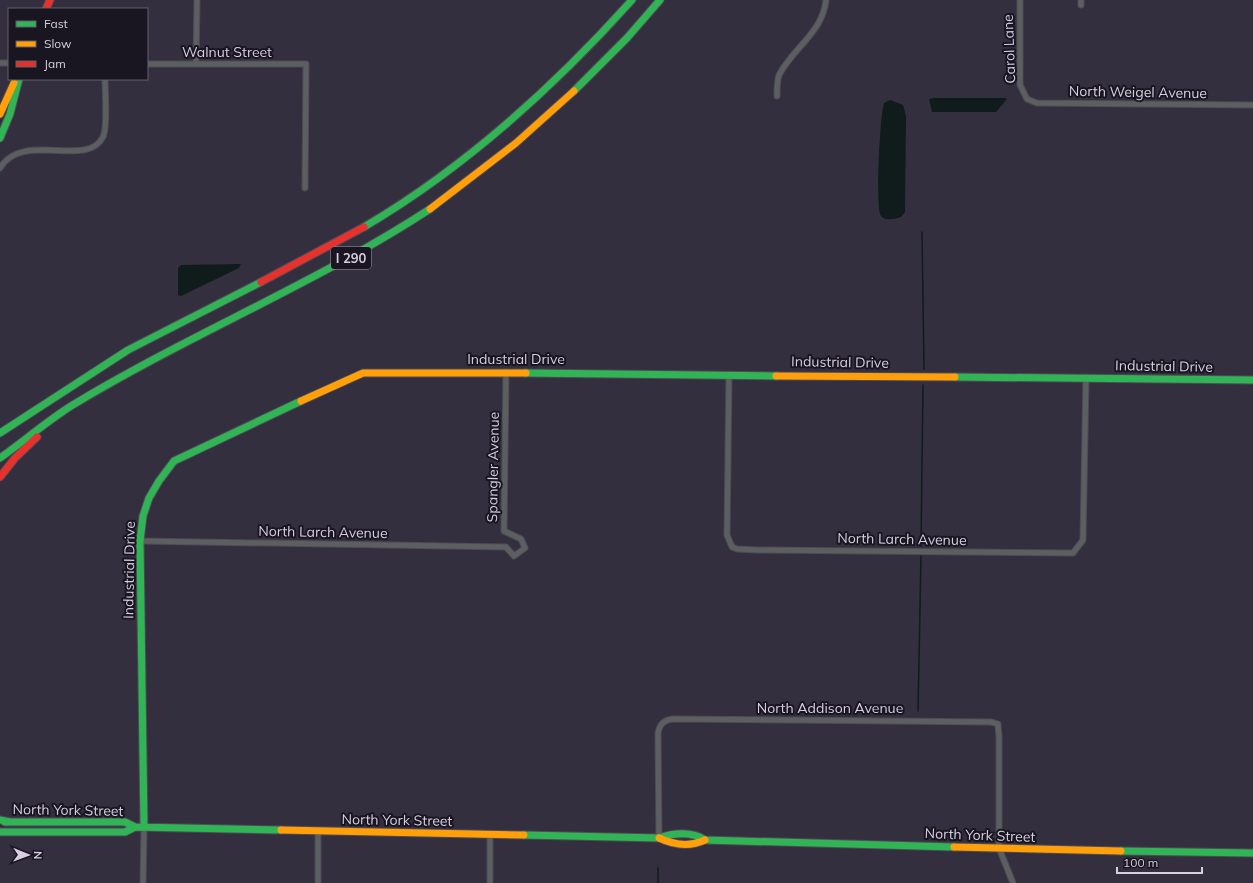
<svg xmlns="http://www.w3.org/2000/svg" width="1253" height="883" viewBox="0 0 1253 883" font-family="Mulish,sans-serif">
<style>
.water{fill:#0f1c1b}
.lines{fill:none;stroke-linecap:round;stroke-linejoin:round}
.stream{stroke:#0f1c1b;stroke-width:1.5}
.street-casing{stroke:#4f4a56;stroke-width:7}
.fast-casing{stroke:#4f4a56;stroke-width:9}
.slow-casing{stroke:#4f4a56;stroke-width:9}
.jam-casing{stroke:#4f4a56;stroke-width:9}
.street{stroke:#5b5f60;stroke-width:5}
.fast{stroke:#30b455;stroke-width:7}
.slow{stroke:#ff9f0a;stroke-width:7}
.jam{stroke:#e5322d;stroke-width:7}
.labels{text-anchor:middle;stroke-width:4;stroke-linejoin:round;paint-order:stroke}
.shield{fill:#191521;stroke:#9d97a7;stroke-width:1}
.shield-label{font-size:13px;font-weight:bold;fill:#d5cfe0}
.street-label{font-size:14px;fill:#d5cfe0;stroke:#191521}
</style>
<rect width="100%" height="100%" fill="#342f3e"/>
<path class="water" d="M 934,98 L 1005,98 L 1007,99 L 996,112 L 932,112 L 929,99 Z
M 890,100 L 903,105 L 906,116 L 905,212 L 901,217 C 896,219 885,221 881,216 C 875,209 880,114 884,103 Z
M 241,264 L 239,268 L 181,296 L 178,295 L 178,268 L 181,265 Z"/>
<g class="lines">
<path class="stream" d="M 922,232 L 924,369
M 921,546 L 923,385
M 918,711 L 921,556
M 658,883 L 658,868"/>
<defs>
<path id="street" d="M 1020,0 L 1020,85 L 1027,99 L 1037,103 L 1253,105
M 1081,0 L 1081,5
M 0,63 L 9,63
M 147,64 L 306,64 L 305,188
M 196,64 L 197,0
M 777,96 C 777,90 777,80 779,75 C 793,48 823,32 826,0
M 0,168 C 23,130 87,169 103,137 C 108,127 105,92 105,79
M 729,375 L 727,535 L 732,547 L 737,549 L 757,550 L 1073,553 L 1083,540 L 1086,377
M 140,541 L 506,547 L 514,556 L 525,548 L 521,539 L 504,531 L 506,372
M 318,831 L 318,883
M 659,838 L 658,734 C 659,725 663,720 673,719 L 991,722 L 998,724 L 999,737 L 999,848 L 1013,883
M 143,883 L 144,827
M 490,883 L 490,835"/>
<path id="fast" d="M 574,91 L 627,38 L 660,0
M 0,138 L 10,114 L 19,79
M 364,227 C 466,167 553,88 632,0
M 526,373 L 776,376
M 955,377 L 1253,380
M 0,433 L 128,350 L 261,282
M 0,458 C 24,441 46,422 71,406 C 188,335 315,284 430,209
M 0,820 L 10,822
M 5,822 L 125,822 L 135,827 L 281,830
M 144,827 L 140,541 L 143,516 L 149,498 L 159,481 L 174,461 L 301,401
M 0,832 L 125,832 L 135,827
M 524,835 L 659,838 C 673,833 692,831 705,840 L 954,847
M 1121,851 L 1253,853"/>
<path id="slow" d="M 0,114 L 14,83
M 430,209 L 516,143 L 574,91
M 776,376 L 955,377
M 301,401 L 363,373 L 526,373
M 281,830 L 524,835
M 659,838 C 674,845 690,847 705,840
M 954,847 L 1121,851"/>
<path id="jam" d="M 46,9 L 50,0
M 261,282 L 364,227
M 0,477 L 15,458 L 37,437"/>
</defs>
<use href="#street" class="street-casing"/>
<use href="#fast" class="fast-casing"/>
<use href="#slow" class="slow-casing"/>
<use href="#jam" class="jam-casing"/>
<use href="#street" class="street"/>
<use href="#fast" class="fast"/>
<use href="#slow" class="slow"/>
<use href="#jam" class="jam"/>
</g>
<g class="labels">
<rect class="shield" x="331" y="247" width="40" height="22" rx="3"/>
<g class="shield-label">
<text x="351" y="263">I 290</text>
</g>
<g class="street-label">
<text transform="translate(1009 49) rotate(-92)" y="5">Carol Lane</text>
<text x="227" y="57">Walnut Street</text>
<text transform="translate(1138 92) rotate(1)" y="5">North Weigel Avenue</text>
<text x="516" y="364">Industrial Drive</text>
<text transform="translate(840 362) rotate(1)" y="5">Industrial Drive</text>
<text transform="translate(1164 366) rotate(1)" y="5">Industrial Drive</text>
<text transform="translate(493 467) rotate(-89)" y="5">Spangler Avenue</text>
<text transform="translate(323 532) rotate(1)" y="5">North Larch Avenue</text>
<text transform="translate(902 539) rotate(1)" y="5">North Larch Avenue</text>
<text transform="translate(129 570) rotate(-89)" y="5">Industrial Drive</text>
<text x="830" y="713">North Addison Avenue</text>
<text transform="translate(68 810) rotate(1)" y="5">North York Street</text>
<text transform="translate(397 820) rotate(1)" y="5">North York Street</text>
<text transform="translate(980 835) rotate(2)" y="5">North York Street</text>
</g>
</g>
<rect x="8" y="8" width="140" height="72" fill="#191521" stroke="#645f6d"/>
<rect x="16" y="21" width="20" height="6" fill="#30b455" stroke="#645f6d"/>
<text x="44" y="28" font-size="12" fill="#d5cfe0">Fast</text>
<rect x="16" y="41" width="20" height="6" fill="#ff9f0a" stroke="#645f6d"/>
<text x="44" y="48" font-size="12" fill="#d5cfe0">Slow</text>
<rect x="16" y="61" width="20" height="6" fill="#e5322d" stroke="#645f6d"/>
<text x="44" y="68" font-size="12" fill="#d5cfe0">Jam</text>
<g transform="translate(28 855) rotate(91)" stroke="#191521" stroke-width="3" paint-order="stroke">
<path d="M0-3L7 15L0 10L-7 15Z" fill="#d5cfe0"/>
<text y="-6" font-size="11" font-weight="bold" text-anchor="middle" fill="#d5cfe0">N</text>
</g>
<path d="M1117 867v6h85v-6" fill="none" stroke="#d5cfe0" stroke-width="2"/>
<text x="1123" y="867" font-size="12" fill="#d5cfe0" stroke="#191521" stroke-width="3" paint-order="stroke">100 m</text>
</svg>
